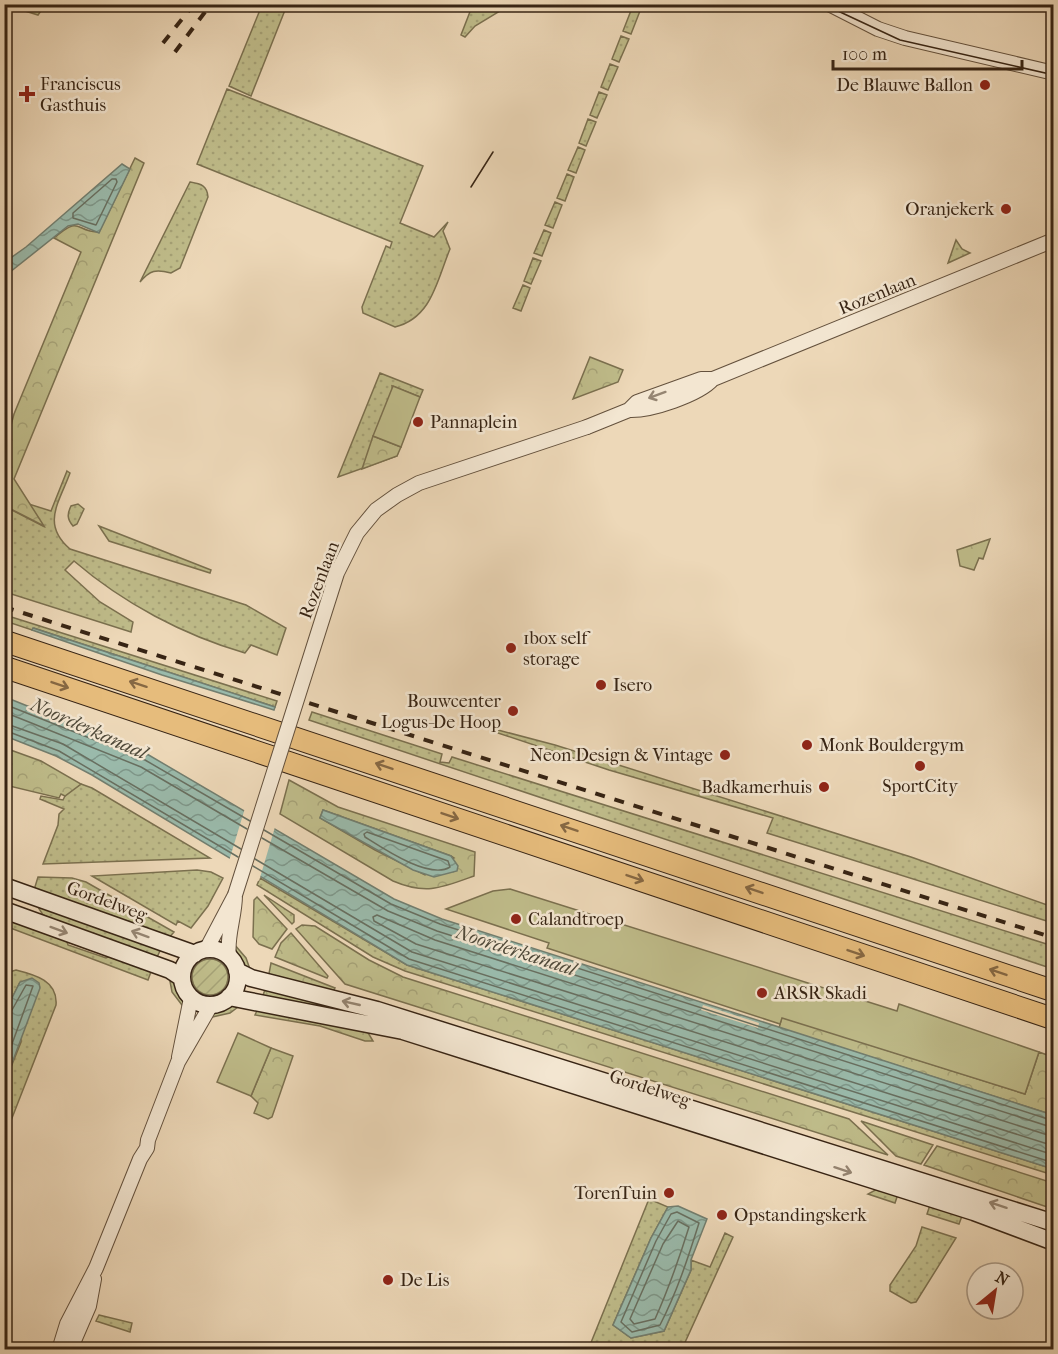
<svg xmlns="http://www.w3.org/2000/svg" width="1058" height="1354" viewBox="0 0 1058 1354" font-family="'IM FELL French Canon',serif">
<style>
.grass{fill:url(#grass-dots);stroke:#7b704f;stroke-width:1.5}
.forest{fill:url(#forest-crowns);stroke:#7b704f;stroke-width:1.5;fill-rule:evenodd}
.garden{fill:url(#garden-furrows);stroke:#7b704f;stroke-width:1.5}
.pitch{fill:#bfbc8a;stroke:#7b704f;stroke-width:1.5}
.water{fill:url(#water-waves);stroke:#727e6f;stroke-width:1.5}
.pier{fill:#edd8b8}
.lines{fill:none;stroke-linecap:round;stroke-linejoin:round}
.shore{stroke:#686f60;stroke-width:1.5}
.tertiary-casing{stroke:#64513d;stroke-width:16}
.secondary-casing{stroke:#372414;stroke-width:19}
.motorway-casing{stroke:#372414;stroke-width:23}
.tertiary{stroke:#f3e6d1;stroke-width:14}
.secondary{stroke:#f3e6d1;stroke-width:16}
.motorway{stroke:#e6bc7c;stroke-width:21}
.tram{stroke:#372414;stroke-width:1.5}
.rail{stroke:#372414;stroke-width:4;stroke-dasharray:10 10;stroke-linecap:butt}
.tertiary-bridge-casing{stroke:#64513d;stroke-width:16;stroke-linecap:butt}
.tertiary-bridge{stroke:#f3e6d1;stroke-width:14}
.oneway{stroke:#958572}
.oneway2{stroke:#866843}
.poi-dot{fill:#8f2418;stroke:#f3e6d1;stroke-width:2}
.labels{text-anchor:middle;stroke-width:5;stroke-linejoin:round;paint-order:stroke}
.poi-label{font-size:18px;fill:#372414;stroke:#f3e6d1;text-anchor:start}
.street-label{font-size:18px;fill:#372414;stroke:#f3e6d1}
.water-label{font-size:20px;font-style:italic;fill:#504a3a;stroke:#f3e6d1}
</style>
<defs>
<pattern id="grass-dots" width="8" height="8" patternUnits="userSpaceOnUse" patternTransform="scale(1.5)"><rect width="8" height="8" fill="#bfbc8a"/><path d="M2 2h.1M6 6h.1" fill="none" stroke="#a5a176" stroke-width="1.8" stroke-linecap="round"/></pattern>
<pattern id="forest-crowns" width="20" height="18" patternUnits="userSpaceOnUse" patternTransform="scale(1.5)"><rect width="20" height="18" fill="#bfbc8a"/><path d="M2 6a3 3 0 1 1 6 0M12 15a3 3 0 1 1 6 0" fill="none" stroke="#a5a176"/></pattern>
<pattern id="garden-furrows" width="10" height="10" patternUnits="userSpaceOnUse" patternTransform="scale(1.5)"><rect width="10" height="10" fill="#bfbc8a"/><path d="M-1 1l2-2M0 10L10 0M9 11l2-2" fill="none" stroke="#a5a176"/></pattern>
<pattern id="water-waves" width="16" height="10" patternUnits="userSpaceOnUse" patternTransform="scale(1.5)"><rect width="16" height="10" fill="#9abaab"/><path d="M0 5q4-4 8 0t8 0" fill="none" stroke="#7e978a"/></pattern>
</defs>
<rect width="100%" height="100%" fill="#edd8b8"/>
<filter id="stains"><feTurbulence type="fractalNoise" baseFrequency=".00333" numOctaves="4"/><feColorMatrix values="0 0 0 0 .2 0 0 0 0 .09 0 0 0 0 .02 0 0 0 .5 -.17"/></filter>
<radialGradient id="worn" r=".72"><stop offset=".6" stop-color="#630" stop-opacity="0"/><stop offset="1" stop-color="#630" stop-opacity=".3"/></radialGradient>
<path class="grass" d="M 473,4 L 510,4 L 510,5 L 475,26 L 465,37 L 461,35 Z
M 262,5 L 287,5 L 251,96 L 229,86 Z
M 632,8 L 640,11 L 631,34 L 623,31 Z
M 621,36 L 629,39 L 619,62 L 612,59 Z
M 610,64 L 618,67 L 608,90 L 601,87 Z
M 227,89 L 423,166 L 400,223 L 434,237 L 448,222 L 443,231 L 450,249 C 437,280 432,318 395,327 L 363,313 L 362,307 L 386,246 L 390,248 L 392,242 L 197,164 Z
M 599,92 L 607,95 L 597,118 L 590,115 Z
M 588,119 L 596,122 L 586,146 L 579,143 Z
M 578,147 L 585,150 L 576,173 L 568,170 Z
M 567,174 L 574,177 L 565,201 L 557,198 Z
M 190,182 C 201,184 207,185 208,197 L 180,268 L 171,273 C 156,269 150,270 140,282 Z
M 555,202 L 562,205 L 553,228 L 545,225 Z
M 544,230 L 551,233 L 542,256 L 534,253 Z
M 956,240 L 962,249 L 970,253 L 948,263 Z
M 533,258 L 541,261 L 531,284 L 524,281 Z
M 523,285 L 530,288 L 521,311 L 513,308 Z
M 380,373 L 423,390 L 420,397 L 392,386 L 400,446 L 397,456 L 338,477 Z
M 67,471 L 70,473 C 59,503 41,524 70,549 L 246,605 L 286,628 L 277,655 L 251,645 L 245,653 C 183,635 123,603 74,561 L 65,570 L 100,602 L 133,622 L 131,632 L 5,592 L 4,506 L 43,526 L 29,504 L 51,511 Z
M 78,504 L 84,509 L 77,524 L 73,526 C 67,519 67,514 71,506 Z
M 99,526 L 211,570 L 210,573 L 109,541 Z
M 5,615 L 277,701 L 275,707 L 34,628 L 32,630 L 5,621 Z
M 312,712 L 442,754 L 440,762 L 449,763 L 452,757 L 1053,946 L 1053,969 L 309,720 Z
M 498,730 L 555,745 L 911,857 L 1053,907 L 1053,923 L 767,833 L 773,818 L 609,770 L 495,732 Z
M 81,784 L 92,788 L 210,858 L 43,864 L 58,825 L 59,814 L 64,809 L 40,799 L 41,796 L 63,800 L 66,794 Z
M 197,870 L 211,872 L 223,878 L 208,906 L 191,928 L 178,921 L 176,925 L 92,876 Z
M 38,877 L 72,878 L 86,882 L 174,932 L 167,940 L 34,890 Z
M 260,878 L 407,965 L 1053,1169 L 1053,1175 L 405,971 L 373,957 L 257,885 Z
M 264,895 L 294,915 L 294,922 L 292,924 Z
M 36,904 L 162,947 L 155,961 L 43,915 Z
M 4,914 L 65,936 L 68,945 L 106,958 L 114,954 L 152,969 L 148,980 L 5,926 Z
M 234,944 L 246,958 L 251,972 L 240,962 Z
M 16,970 C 36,975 58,981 56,1005 L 5,1136 L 5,1082 L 21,1042 L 20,982 L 5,1012 L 4,976 L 6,973 Z
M 169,976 L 182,995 L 185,1009 L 172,992 Z
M 242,1004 L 230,1013 L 208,1018 L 225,1006 Z
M 879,1188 L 898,1194 L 895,1203 L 868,1194 Z
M 649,1199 L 668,1207 L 651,1238 L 613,1325 L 631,1338 L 664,1331 L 691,1270 L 691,1260 L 710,1267 L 725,1233 L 733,1237 L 682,1349 L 588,1350 Z
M 930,1205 L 962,1216 L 959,1224 L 927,1214 Z
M 922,1227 L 956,1238 L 916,1302 L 911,1303 L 890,1291 L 890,1285 L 916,1246 Z
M 99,1315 L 132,1323 L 130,1332 L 96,1321 Z"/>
<path class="forest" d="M 6,5 L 45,5 L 38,15 Z
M 135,158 L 144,163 L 14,479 L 44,526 L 5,506 L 4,440 L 7,440 L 14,414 L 81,252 L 54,238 C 82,214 74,232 99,232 Z
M 590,357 L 623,370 L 618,382 L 573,399 Z
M 373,436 L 401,447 L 397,456 L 362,469 Z
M 990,539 L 983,559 L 979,558 L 974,570 L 960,566 L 957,550 Z
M 5,748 L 41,761 L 81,784 L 65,796 L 61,794 L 59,798 L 5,785 Z
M 289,780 L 338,807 L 475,852 L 474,876 C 441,888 426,895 393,881 L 280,814 ZM 323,810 L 451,856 L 454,858 L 425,875 L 375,850 L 320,818 Z
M 257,897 L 287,929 L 272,949 L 259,944 L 253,937 L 254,900 Z
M 302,925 L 315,926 L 369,960 L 403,977 L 849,1119 L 888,1155 L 345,984 L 296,929 Z
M 291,933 L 328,976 L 327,978 L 275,957 L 281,943 Z
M 271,963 L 335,988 L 331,995 L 268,979 Z
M 266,987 L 330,1003 L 328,1010 L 262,998 Z
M 259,1006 L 367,1031 L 373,1041 L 365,1041 L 320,1026 L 255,1015 Z
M 782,1017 L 1025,1094 L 1039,1052 L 1053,1057 L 1053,1115 L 779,1028 Z
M 271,1048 L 293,1056 L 272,1117 L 268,1119 L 254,1113 L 258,1103 L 251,1096 Z
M 861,1121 L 933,1145 L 921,1164 L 896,1156 Z
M 937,1146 L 1053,1183 L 1053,1209 L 924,1165 Z"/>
<path class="garden" d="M192 977a18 18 0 1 1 36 0a18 18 0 1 1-36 0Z"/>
<path class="pitch" d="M 393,386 L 420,397 L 401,447 L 373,436 Z
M 510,889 L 897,1011 L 899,1004 L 1039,1052 L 1025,1094 L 782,1018 L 780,1024 L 547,948 L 549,943 L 446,909 L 493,891 Z
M 238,1033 L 271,1048 L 251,1096 L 217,1082 Z"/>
<path class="water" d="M 122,164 L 130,169 L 99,233 L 78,224 L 68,226 L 5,276 L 5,262 L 26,247 Z
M 33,628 L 275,707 L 274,710 L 162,675 L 32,630 Z
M 5,697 L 147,754 L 394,899 L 442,919 L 1053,1115 L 1053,1169 L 407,965 L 92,775 L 56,756 L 5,736 Z
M 323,810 L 451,856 L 458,866 L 457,871 L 434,877 L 413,870 L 320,818 Z
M 32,978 L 39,983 L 40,988 L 5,1082 L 5,1012 L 20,982 Z
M 678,1206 L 707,1219 L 691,1260 L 691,1270 L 664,1331 L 631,1338 L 613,1325 L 651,1238 L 668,1207 Z"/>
<path class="pier" d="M 245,808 L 275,827 L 259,881 L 229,861 Z
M 703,1005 L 759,1023 L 758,1028 L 701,1010 Z"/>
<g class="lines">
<path class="shore" d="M 112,179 L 116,179 L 117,182 L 96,225 L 73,218 L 73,213 Z
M 4,704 L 145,760 L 250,821
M 4,712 L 141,767 L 247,829
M 4,723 L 63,744 L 241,849
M 4,730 L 59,751 L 238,857
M 264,830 L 391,904 L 440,924 L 1054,1121
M 367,832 L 448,861 L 450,867 C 430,880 384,849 365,837 L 364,834 Z
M 262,838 L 388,911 L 437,931 L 1054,1128
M 255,859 L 412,952 L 1054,1155
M 253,866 L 409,959 L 1054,1163
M 4,1012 L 12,1010 L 26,985 L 33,986 L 4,1066
M 1054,1137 L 435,940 L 377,915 L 373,917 L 374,921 L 416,944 L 1054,1146
M 677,1212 L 699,1223 C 688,1258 677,1292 660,1325 L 632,1332 L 621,1322 L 656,1241 L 671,1214 Z
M 678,1221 L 689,1227 C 679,1259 669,1288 655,1319 L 634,1324 L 630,1319 L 663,1244 Z"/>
<defs>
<path id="tertiary" d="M 829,4 L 878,29 L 905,38 L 1054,73
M 713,379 C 699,395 650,411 629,410 L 637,402 L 701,379 L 713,379 L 1054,240
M 587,427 L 629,410
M 206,950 L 235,895
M 229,957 C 226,937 235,917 235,895
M 179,1057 L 191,998
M 59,1350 L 67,1324 L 96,1268 L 140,1159 L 147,1148 L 148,1140 L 178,1062 L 211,1005
M 70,1350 L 89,1306 L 94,1279"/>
<path id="secondary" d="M 4,886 L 195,954
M 4,910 L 170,970 L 182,978
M182 977a28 28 0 1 1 56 0a28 28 0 1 1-56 0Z
M 237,971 L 251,978 L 377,1010 L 1054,1223
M 229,997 L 403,1031 L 974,1212 L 1054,1242"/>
<path id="motorway" d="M 4,641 L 1054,991
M 4,667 L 1054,1019"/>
</defs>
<use href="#tertiary" class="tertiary-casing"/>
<use href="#secondary" class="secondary-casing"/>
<use href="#motorway" class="motorway-casing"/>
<use href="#tertiary" class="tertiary"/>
<use href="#secondary" class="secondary"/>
<use href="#motorway" class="motorway"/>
<path class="tram" d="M 823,4 L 900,40 L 1054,75
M 471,187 L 493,152"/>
<path class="rail" d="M 163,43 L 194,4
M 175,52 L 211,4
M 4,607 L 1054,938"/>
<defs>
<path id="tertiary-bridge" d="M 235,895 L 337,573 L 357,533 L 376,510 L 397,495 L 419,483 L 587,427"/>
</defs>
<use href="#tertiary-bridge" class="tertiary-bridge-casing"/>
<use href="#tertiary-bridge" class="tertiary-bridge"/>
</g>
<defs><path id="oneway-shaft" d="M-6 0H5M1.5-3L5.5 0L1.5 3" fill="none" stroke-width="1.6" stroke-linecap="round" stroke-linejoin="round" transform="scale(1.5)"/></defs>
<g class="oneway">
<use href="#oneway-shaft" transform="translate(657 395) rotate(160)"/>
<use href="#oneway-shaft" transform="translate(59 930) rotate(20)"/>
<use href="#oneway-shaft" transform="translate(140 934) rotate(-160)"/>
<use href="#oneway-shaft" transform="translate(351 1003) rotate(-167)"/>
<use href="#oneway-shaft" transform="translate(843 1170) rotate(18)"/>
<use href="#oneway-shaft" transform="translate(998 1205) rotate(-162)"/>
</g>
<g class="oneway2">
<use href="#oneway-shaft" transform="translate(138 684) rotate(-162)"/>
<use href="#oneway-shaft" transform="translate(60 685) rotate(19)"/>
<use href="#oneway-shaft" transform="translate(384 766) rotate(-161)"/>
<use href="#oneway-shaft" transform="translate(450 816) rotate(19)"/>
<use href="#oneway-shaft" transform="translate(569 828) rotate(-161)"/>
<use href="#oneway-shaft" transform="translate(635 878) rotate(19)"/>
<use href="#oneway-shaft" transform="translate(754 890) rotate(-161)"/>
<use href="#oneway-shaft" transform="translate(856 953) rotate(19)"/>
<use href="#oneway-shaft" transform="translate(998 972) rotate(-161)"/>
</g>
<g class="poi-dot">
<circle cx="985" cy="85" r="6"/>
<path d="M24 85h6v6h6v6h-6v6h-6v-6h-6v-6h6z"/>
<circle cx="1006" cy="209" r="6"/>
<circle cx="418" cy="422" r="6"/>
<circle cx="511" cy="648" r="6"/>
<circle cx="601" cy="685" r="6"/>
<circle cx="513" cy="711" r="6"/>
<circle cx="807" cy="745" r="6"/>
<circle cx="725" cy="755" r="6"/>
<circle cx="920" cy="766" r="6"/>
<circle cx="824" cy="787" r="6"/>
<circle cx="516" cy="919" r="6"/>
<circle cx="762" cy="993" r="6"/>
<circle cx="669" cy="1193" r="6"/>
<circle cx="722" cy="1215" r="6"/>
<circle cx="388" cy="1280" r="6"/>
</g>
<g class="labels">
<g class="poi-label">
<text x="40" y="90">Franciscus<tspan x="40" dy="21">Gasthuis</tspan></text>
<text x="973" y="91" text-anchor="end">De Blauwe Ballon</text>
<text x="994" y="215" text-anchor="end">Oranjekerk</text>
<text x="430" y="428">Pannaplein</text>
<text x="523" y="644">1box self<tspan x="523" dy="21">storage</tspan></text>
<text x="613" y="691">Isero</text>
<text x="501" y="707" text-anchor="end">Bouwcenter<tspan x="501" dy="21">Logus-De Hoop</tspan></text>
<text x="819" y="751">Monk Bouldergym</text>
<text x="713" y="761" text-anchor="end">Neon Design &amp; Vintage</text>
<text x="920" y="792" text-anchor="middle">SportCity</text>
<text x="812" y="793" text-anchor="end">Badkamerhuis</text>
<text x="528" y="925">Calandtroep</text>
<text x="774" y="999">ARSR Skadi</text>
<text x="657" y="1199" text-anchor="end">TorenTuin</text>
<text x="734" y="1221">Opstandingskerk</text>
<text x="400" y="1286">De Lis</text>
</g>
<g class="street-label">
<text transform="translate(877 294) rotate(-22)" y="6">Rozenlaan</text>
<text transform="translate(319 580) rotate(-69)" y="6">Rozenlaan</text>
<text transform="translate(107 901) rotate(20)" y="6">Gordelweg</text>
<text transform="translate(650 1088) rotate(18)" y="6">Gordelweg</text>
</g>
<g class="water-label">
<text transform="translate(89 728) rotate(24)" y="7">Noorderkanaal</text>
<text transform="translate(516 950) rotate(18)" y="7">Noorderkanaal</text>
</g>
</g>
<rect width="1058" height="1354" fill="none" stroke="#edd8b8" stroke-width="24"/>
<rect x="6" y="6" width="1046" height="1342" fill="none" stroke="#372414" stroke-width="3"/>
<rect x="12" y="12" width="1034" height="1330" fill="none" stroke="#372414" stroke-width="1.5"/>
<g transform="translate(995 1291) rotate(30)"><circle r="28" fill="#f3e6d1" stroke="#a89885" stroke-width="1.5"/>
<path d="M0-4.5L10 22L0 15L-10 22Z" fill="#8f2418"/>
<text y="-9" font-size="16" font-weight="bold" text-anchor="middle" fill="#372414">N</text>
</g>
<path d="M833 60v9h189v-9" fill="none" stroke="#372414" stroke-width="3"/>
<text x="842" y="60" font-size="18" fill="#372414" stroke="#f3e6d1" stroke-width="4.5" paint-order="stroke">100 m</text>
<rect width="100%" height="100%" filter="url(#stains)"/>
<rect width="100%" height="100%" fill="url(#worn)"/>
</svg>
